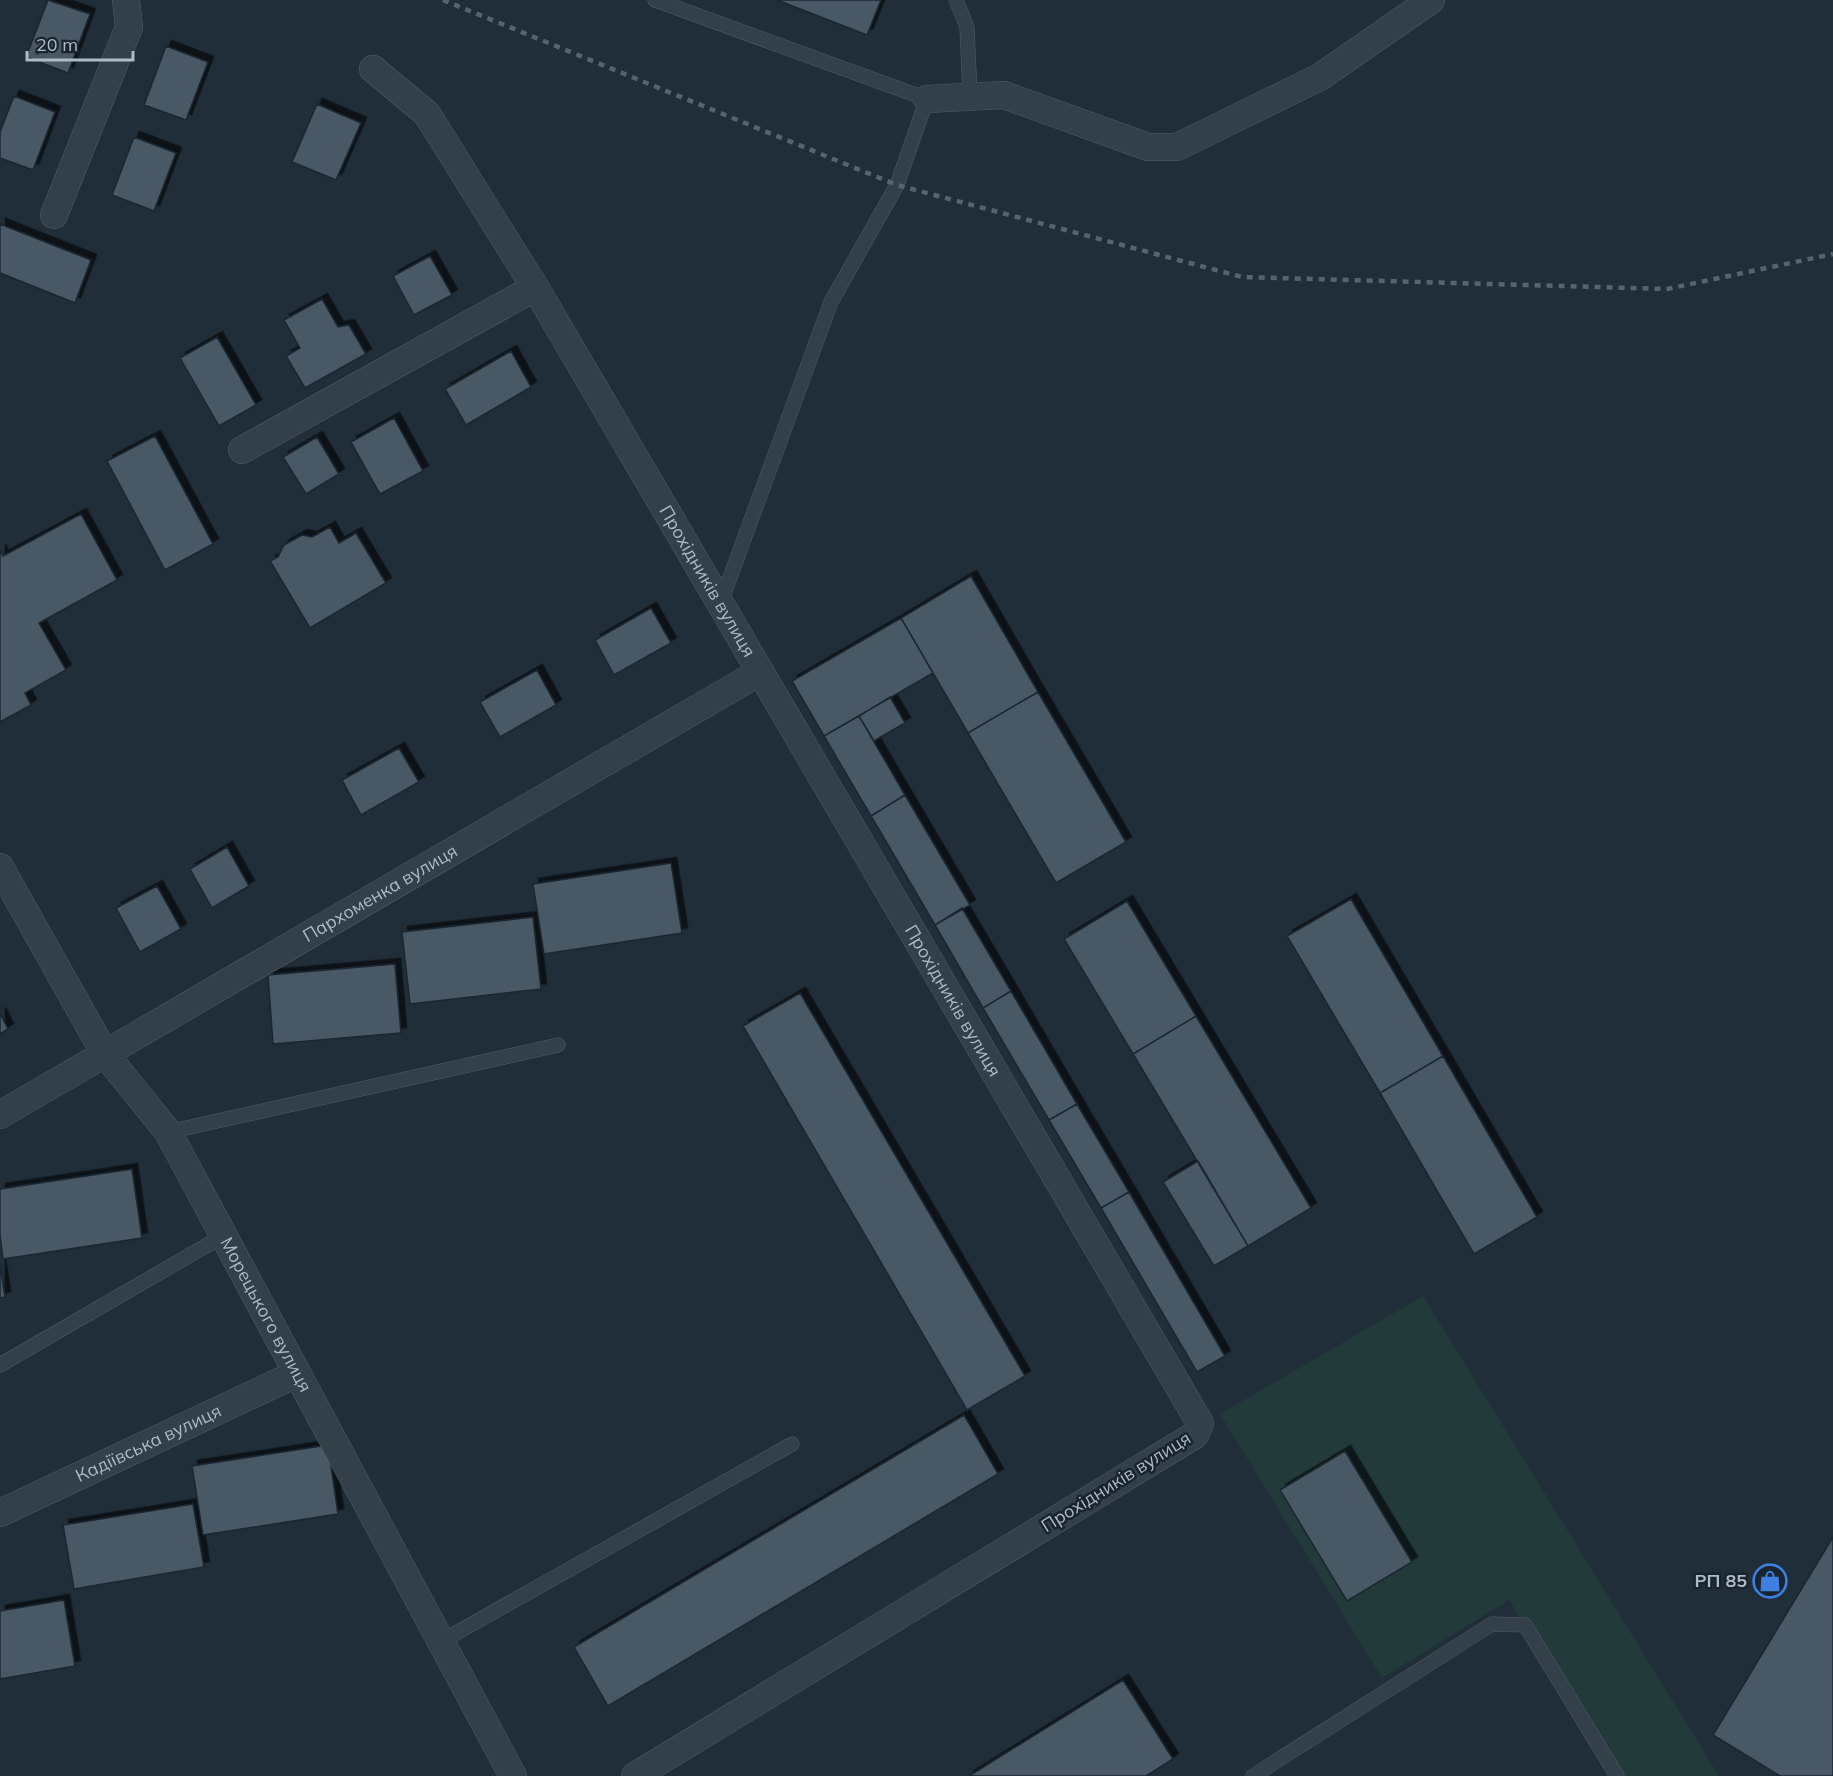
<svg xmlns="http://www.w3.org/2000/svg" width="1833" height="1776" viewBox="0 0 1833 1776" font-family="Mulish,sans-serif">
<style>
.green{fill:#223a3a}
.building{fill:#485865;stroke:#1b2630;stroke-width:1.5;filter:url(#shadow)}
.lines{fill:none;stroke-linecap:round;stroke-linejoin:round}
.lane-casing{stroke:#515d67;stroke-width:15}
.street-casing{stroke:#515d67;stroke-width:28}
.lane{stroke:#333f49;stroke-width:14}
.street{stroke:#333f49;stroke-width:27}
.rail{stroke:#556470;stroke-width:4.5;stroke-dasharray:6 6;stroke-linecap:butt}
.labels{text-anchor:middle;stroke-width:5;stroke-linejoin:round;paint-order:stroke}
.street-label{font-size:18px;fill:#aebac6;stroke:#19242e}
.poi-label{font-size:18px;font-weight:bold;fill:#aebac6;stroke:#19242e;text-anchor:end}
</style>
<defs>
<filter id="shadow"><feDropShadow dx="5.5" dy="-5.5" stdDeviation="0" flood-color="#0009"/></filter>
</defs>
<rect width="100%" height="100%" fill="#202e39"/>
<path class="green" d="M 1423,1296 L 1719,1776 L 1617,1776 L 1509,1600 L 1382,1678 L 1220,1414 Z"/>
<path class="building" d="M 48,0 L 90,14 L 68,73 L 26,57 Z
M 777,0 L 881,0 L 867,35 Z
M 166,46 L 208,62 L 186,120 L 144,105 Z
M 14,96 L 55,112 L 33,170 L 0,158 L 0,132 Z
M 317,104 L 361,123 L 336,180 L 292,162 Z
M 134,137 L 176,153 L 154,211 L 112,195 Z
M 0,224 L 91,260 L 75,303 L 0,273 Z
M 430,256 L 452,295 L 414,315 L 393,276 Z
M 322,299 L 338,327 L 349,325 L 366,354 L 305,388 L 286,356 L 300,348 L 284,320 Z
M 217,337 L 256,405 L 219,426 L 180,358 Z
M 511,351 L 531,387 L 466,425 L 445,389 Z
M 394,418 L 423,471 L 380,494 L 351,442 Z
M 155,436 L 213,544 L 165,570 L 107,461 Z
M 317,437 L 339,474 L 306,494 L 283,457 Z
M 81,514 L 117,580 L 39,623 L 66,670 L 25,693 L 31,705 L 0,722 L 0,550 L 3,556 Z
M 330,527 L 339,543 L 356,533 L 386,583 L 310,628 L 270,561 L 278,557 L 284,545 L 302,535 L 312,537 Z
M 971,576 L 1038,692 L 968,733 L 901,618 Z
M 651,608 L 671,643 L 614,675 L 595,640 Z
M 901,618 L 933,673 L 824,736 L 792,681 Z
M 537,670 L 556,705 L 500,737 L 480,702 Z
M 1038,692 L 1126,842 L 1056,883 L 968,733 Z
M 890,697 L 905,723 L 874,741 L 859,716 Z
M 859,716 L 905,795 L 871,816 L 824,736 Z
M 399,748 L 419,782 L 361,815 L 342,780 Z
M 905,795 L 970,905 L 935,925 L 871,816 Z
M 227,847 L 249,886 L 212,908 L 190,869 Z
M 671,863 L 682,933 L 544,954 L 533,884 Z
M 157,886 L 181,929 L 140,952 L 116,908 Z
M 1351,899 L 1443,1056 L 1380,1093 L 1287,936 Z
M 1127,901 L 1196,1016 L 1133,1054 L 1064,939 Z
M 962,908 L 1011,991 L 983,1008 L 935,925 Z
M 533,917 L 541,989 L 410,1004 L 402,932 Z
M 395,964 L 401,1033 L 273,1044 L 268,975 Z
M 1011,991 L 1077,1104 L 1049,1120 L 983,1008 Z
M 800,993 L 1025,1376 L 967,1410 L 743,1026 Z
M 0,1013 L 8,1029 L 0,1034 Z
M 1196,1016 L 1311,1208 L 1248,1246 L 1133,1054 Z
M 1443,1056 L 1537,1217 L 1474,1254 L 1380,1093 Z
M 1077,1104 L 1129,1192 L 1101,1208 L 1049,1120 Z
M 1198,1161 L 1248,1246 L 1214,1266 L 1163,1182 Z
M 132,1169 L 142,1238 L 3,1259 L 0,1235 L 0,1189 Z
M 1129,1192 L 1225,1356 L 1197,1372 L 1101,1208 Z
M 0,1264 L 5,1297 L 0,1298 Z
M 964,1415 L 998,1474 L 608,1706 L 574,1647 Z
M 328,1445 L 338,1514 L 203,1535 L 192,1466 Z
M 1345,1451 L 1412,1562 L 1347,1601 L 1280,1490 Z
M 193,1504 L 204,1567 L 74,1589 L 63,1525 Z
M 1833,1537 L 1833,1776 L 1780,1776 L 1713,1735 Z
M 64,1600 L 75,1666 L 0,1679 L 0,1611 Z
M 1123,1680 L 1173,1759 L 1146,1776 L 969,1776 Z"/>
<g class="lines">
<defs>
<path id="lane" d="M 655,0 L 927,99 L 897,185 L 831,302 L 721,602
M 956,0 L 967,27 L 970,96
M 168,1132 L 558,1045
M 0,1365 L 223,1236
M 442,1641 L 792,1444
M 1253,1776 L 1492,1624 L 1525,1625 L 1617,1776"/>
<g id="street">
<path d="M 373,69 L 427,114 L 538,292"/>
<path d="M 927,99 L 1004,95 L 1148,147 L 1177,147 L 1320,77 L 1431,0"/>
<path d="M 54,215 L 129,27 L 126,0"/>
<path id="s1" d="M 242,450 L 527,292 L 538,292 L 1200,1423 L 1195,1435 L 635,1776"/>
<path id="s2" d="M 0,867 L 105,1054 L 168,1132 L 513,1776"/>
<path id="s3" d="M 0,1115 L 760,672"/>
<path id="s4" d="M 0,1513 L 296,1374"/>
</g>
</defs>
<use href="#lane" class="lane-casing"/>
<use href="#street" class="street-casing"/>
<use href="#lane" class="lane"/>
<use href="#street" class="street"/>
<path class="rail" d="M 443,0 L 897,185 L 1242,277 L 1667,289 L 1833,254"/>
</g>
<defs>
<symbol id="shop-ring" viewBox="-11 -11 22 22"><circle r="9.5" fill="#19242e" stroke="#3f7fe0" stroke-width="1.5"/><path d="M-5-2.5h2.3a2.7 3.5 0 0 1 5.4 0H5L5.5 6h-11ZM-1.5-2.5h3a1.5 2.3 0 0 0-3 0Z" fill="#3f7fe0"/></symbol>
</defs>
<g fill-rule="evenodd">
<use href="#shop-ring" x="1751" y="1562" width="38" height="38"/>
</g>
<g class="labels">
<g class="street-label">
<text dy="6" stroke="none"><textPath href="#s1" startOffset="672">Прохідників вулиця</textPath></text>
<text dy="6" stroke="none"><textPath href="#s3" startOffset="440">Пархоменка вулиця</textPath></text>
<text dy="6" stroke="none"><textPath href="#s1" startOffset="1158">Прохідників вулиця</textPath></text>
<text dy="6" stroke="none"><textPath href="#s2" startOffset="522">Морецького вулиця</textPath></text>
<text dy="6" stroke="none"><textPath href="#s4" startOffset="164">Кадіївська вулиця</textPath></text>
<text transform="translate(1116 1482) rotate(-32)" y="6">Прохідників вулиця</text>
</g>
<g class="poi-label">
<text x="1747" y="1587">РП 85</text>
</g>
</g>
<path d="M27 51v9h106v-9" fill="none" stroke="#aebac6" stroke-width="3"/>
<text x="36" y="51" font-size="18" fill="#aebac6" stroke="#19242e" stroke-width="4.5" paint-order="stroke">20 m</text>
</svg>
